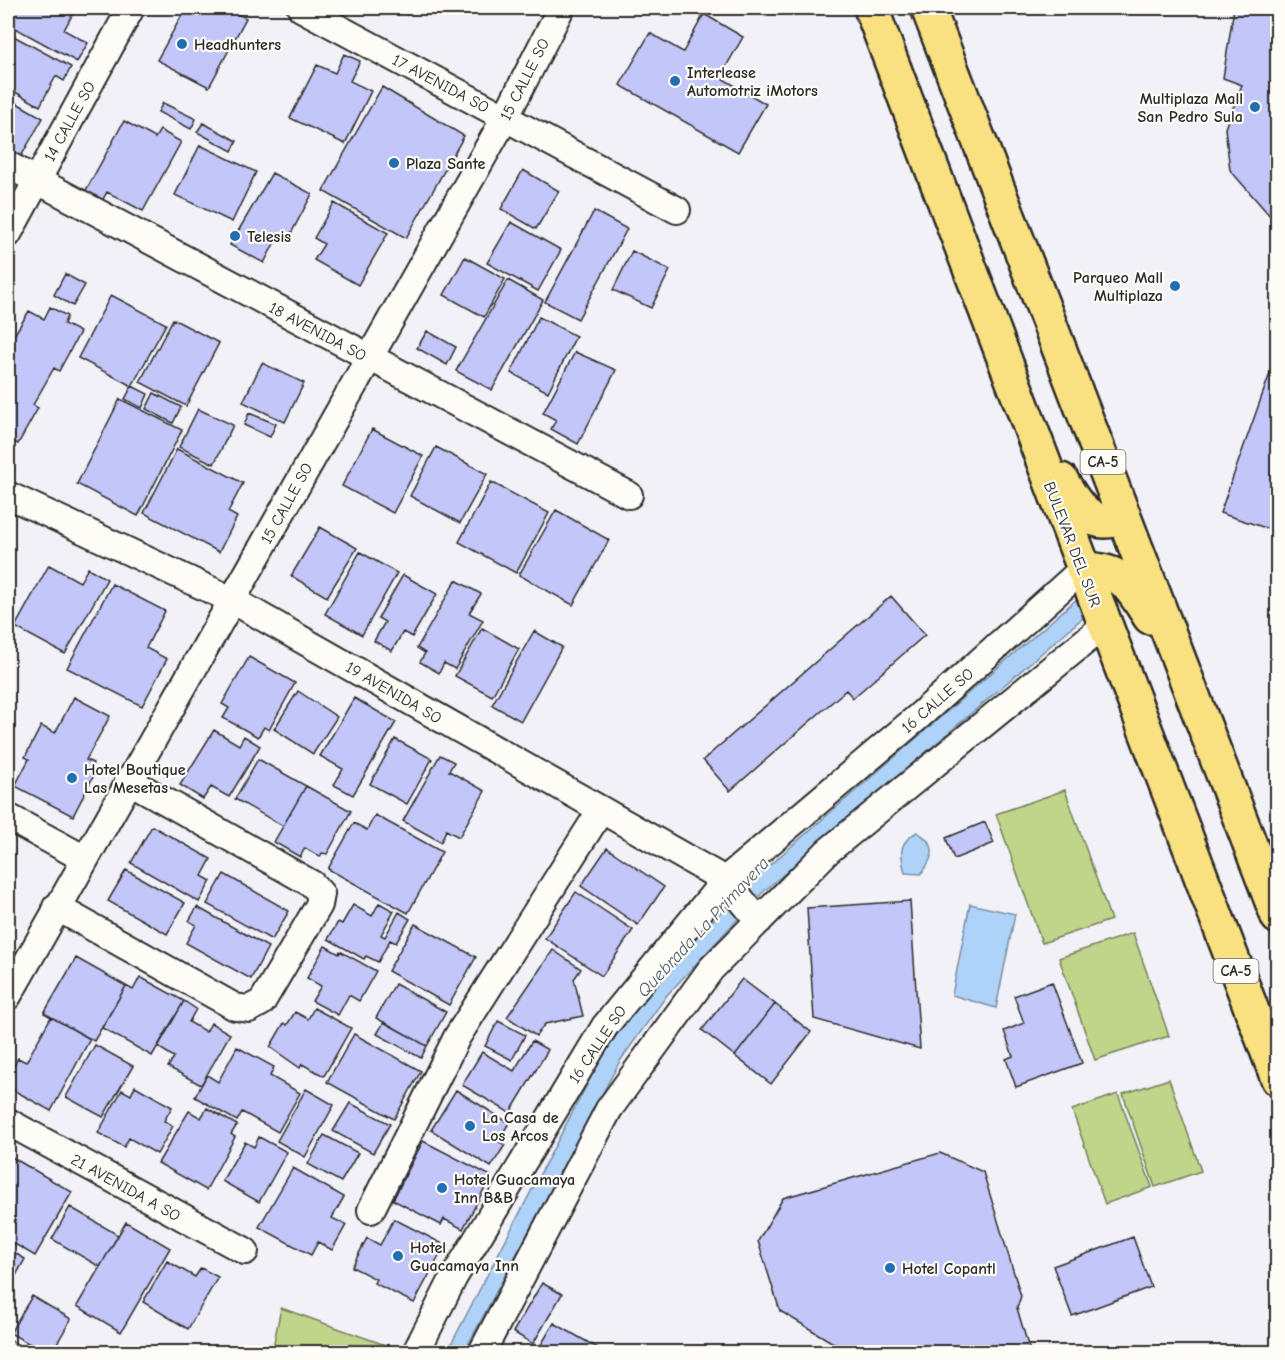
<svg xmlns="http://www.w3.org/2000/svg" width="1285" height="1360" viewBox="0 0 1285 1360" font-family="'Comic Neue',sans-serif">
<style>
.green{fill:#c0d48a;stroke:#76805a;stroke-width:1.5}
.water{fill:#afd3f8;stroke:#7a90a6;stroke-width:1.5}
.building{fill:#c2c6f8;stroke:#2b2b2b;stroke-width:1.5}
.lines{fill:none;stroke-linecap:round;stroke-linejoin:round}
.minor-casing{stroke:#2b2b2b;stroke-width:30}
.highway-casing{stroke:#2b2b2b;stroke-width:38}
.minor{stroke:#fdfcf7;stroke-width:26}
.highway{stroke:#f9e181;stroke-width:33}
.poi-dot{fill:#1f6fb2;stroke:#fdfcf7;stroke-width:2}
.labels{text-anchor:middle;stroke-width:4.5;stroke-linejoin:round;paint-order:stroke}
.shield{fill:#fdfcf7;stroke:#6a6a68;stroke-width:1.5}
.shield-label{font-size:15px;font-weight:bold;fill:#2b2b2b}
.poi-label{font-size:16px;font-weight:bold;fill:#2b2b2b;stroke:#fdfcf7;text-anchor:start}
.street-label{font-size:16px;fill:#2b2b2b;stroke:#fdfcf7}
.water-label{font-size:18px;font-style:italic;fill:#535d68;stroke:#fdfcf7}
</style>
<rect width="100%" height="100%" fill="#f1f1f7"/>
<filter id="ink" filterUnits="userSpaceOnUse"><feTurbulence type="fractalNoise" baseFrequency=".0167" numOctaves="2"/><feDisplacementMap in="SourceGraphic" scale="12" xChannelSelector="R" yChannelSelector="G"/><feConvolveMatrix kernelMatrix="1 2 1 2 8 2 1 2 1" color-interpolation-filters="sRGB"/></filter>
<g filter="url(#ink)">
<path class="green" d="M 1065,790 L 1111,920 L 1042,943 L 996,814 Z
M 1133,933 L 1169,1036 L 1095,1060 L 1059,958 Z
M 1169,1079 L 1201,1171 L 1155,1187 L 1123,1094 Z
M 1118,1094 L 1152,1187 L 1105,1204 L 1072,1110 Z
M 281,1308 L 405,1352 L 272,1352 Z"/>
<path class="water" d="M 1078,598 L 1086,615 L 763,892 L 667,995 L 620,1061 L 464,1352 L 447,1352 L 604,1052 L 670,964 L 749,883 Z
M 917,832 C 938,845 935,856 921,874 L 905,873 C 900,853 898,843 917,832 Z
M 970,904 L 1015,914 L 996,1008 L 952,995 Z"/>
<path class="building" d="M 18,8 L 76,8 L 64,30 L 88,43 L 77,62 L 8,24 Z
M 186,8 L 226,8 L 246,18 L 209,87 L 157,60 Z
M 394,8 L 411,8 L 407,15 Z
M 1234,8 L 1278,8 L 1278,225 L 1230,170 L 1225,128 L 1242,85 L 1223,78 Z
M 704,14 L 743,37 L 720,77 L 766,104 L 738,152 L 620,85 L 650,33 L 683,52 Z
M 8,33 L 71,67 L 64,81 L 56,76 L 40,106 L 8,88 Z
M 344,54 L 360,61 L 350,81 L 371,91 L 345,144 L 290,118 L 317,65 L 335,73 Z
M 382,87 L 464,136 L 406,238 L 323,191 Z
M 8,98 L 43,118 L 16,165 L 8,160 Z
M 163,103 L 196,119 L 191,129 L 158,112 Z
M 124,121 L 155,138 L 160,130 L 181,142 L 143,211 L 107,192 L 102,201 L 85,192 Z
M 203,123 L 237,141 L 232,151 L 197,132 Z
M 200,145 L 256,172 L 232,222 L 175,195 Z
M 523,170 L 559,191 L 536,229 L 501,209 Z
M 272,173 L 312,194 L 287,241 L 278,236 L 264,263 L 230,245 Z
M 334,203 L 388,233 L 358,285 L 314,260 L 324,244 L 314,238 Z
M 594,211 L 627,229 L 578,319 L 545,302 Z
M 511,222 L 561,250 L 538,291 L 487,263 Z
M 632,251 L 670,270 L 651,308 L 613,290 Z
M 465,257 L 505,279 L 484,317 L 444,295 Z
M 65,274 L 85,285 L 73,306 L 54,295 Z
M 508,280 L 543,300 L 492,390 L 456,371 Z
M 111,295 L 166,324 L 132,386 L 78,358 Z
M 50,307 L 67,316 L 64,324 L 80,332 L 59,371 L 54,368 L 33,405 L 38,408 L 18,444 L 8,439 L 8,351 L 10,346 L 8,345 L 29,311 L 44,319 Z
M 539,317 L 576,336 L 548,392 L 511,373 Z
M 173,319 L 219,343 L 186,406 L 140,382 Z
M 427,331 L 456,347 L 447,365 L 417,348 Z
M 1278,351 L 1278,532 L 1220,513 Z
M 575,352 L 616,370 L 578,444 L 551,429 L 556,420 L 543,413 Z
M 262,363 L 304,383 L 285,422 L 243,402 Z
M 132,386 L 148,394 L 142,408 L 125,399 Z
M 154,393 L 181,407 L 173,423 L 146,409 Z
M 120,399 L 182,430 L 138,516 L 77,484 Z
M 198,409 L 233,425 L 214,464 L 179,447 Z
M 249,413 L 276,424 L 270,437 L 244,425 Z
M 372,429 L 423,456 L 393,513 L 342,486 Z
M 436,447 L 487,474 L 460,523 L 410,496 Z
M 177,449 L 243,483 L 228,512 L 237,517 L 219,552 L 144,513 Z
M 491,482 L 549,513 L 516,573 L 459,542 Z
M 556,510 L 609,540 L 573,605 L 519,575 Z
M 320,527 L 357,548 L 327,597 L 291,576 Z
M 360,552 L 397,573 L 362,635 L 325,614 Z
M 49,565 L 80,582 L 88,568 L 107,579 L 65,654 L 15,627 Z
M 403,575 L 437,594 L 412,637 L 403,632 L 392,651 L 374,641 L 385,622 L 378,618 Z
M 456,580 L 481,594 L 469,613 L 483,620 L 455,669 L 444,663 L 439,673 L 420,662 L 425,653 L 417,648 Z
M 112,584 L 165,611 L 146,648 L 167,659 L 142,706 L 67,668 Z
M 891,596 L 925,635 L 853,698 L 846,690 L 730,791 L 703,760 Z
M 482,628 L 519,649 L 492,696 L 455,676 Z
M 534,631 L 562,647 L 521,721 L 492,705 Z
M 249,657 L 295,683 L 269,730 L 264,727 L 258,737 L 223,718 L 229,708 L 222,704 Z
M 298,691 L 337,717 L 313,754 L 274,729 Z
M 74,697 L 110,716 L 86,760 L 93,763 L 90,770 L 95,773 L 73,816 L 15,786 L 29,759 L 25,757 L 41,726 L 55,733 Z
M 354,698 L 396,722 L 353,795 L 334,785 L 343,769 L 320,756 Z
M 214,730 L 239,745 L 244,736 L 260,746 L 229,797 L 211,787 L 203,799 L 180,785 Z
M 395,739 L 432,759 L 407,804 L 370,784 Z
M 440,755 L 454,762 L 449,771 L 485,791 L 459,837 L 446,830 L 441,842 L 403,821 Z
M 258,759 L 306,786 L 283,826 L 235,799 Z
M 306,786 L 351,811 L 327,854 L 322,853 L 320,857 L 305,848 L 300,857 L 274,842 Z
M 375,815 L 442,852 L 408,913 L 328,869 L 354,823 L 367,830 Z
M 985,822 L 994,843 L 954,859 L 946,838 Z
M 152,826 L 211,859 L 202,876 L 211,881 L 199,902 L 131,863 Z
M 607,848 L 664,887 L 638,925 L 581,886 Z
M 126,870 L 185,903 L 167,934 L 108,901 Z
M 224,874 L 289,911 L 272,940 L 207,904 Z
M 576,892 L 633,930 L 602,976 L 545,938 Z
M 910,901 L 920,1049 L 814,1019 L 807,908 Z
M 379,903 L 394,911 L 381,935 L 385,937 L 399,912 L 410,919 L 396,943 L 390,940 L 378,962 L 366,956 L 364,959 L 328,939 L 338,922 L 342,924 L 353,905 L 372,916 Z
M 197,907 L 268,947 L 251,979 L 186,943 L 196,925 L 189,921 Z
M 415,924 L 476,957 L 449,1005 L 388,971 Z
M 325,946 L 339,954 L 340,951 L 376,971 L 359,1001 L 349,995 L 338,1015 L 312,1001 L 321,986 L 307,978 Z
M 553,950 L 581,969 L 574,979 L 583,1016 L 545,1024 L 536,1036 L 507,1017 Z
M 76,958 L 126,986 L 94,1041 L 44,1013 Z
M 140,977 L 184,1001 L 152,1056 L 102,1028 L 126,986 L 133,990 Z
M 742,979 L 775,1004 L 735,1056 L 702,1030 Z
M 1052,982 L 1082,1063 L 1016,1087 L 1006,1059 L 1013,1056 L 1004,1031 L 1024,1023 L 1014,996 Z
M 395,984 L 446,1012 L 427,1046 L 376,1018 Z
M 184,1001 L 196,1009 L 189,1022 L 206,1032 L 211,1023 L 230,1034 L 201,1085 L 168,1067 L 174,1057 L 158,1047 Z
M 775,1004 L 811,1032 L 771,1084 L 735,1056 Z
M 314,1008 L 351,1028 L 324,1076 L 302,1064 L 300,1068 L 270,1047 L 284,1023 L 287,1025 L 295,1012 L 308,1019 Z
M 51,1017 L 90,1039 L 51,1111 L 8,1087 L 8,1077 L 18,1058 L 26,1062 Z
M 498,1021 L 525,1035 L 512,1060 L 485,1046 Z
M 384,1022 L 427,1046 L 421,1058 L 377,1034 Z
M 354,1034 L 421,1071 L 394,1119 L 327,1082 Z
M 532,1041 L 548,1050 L 510,1113 L 462,1085 L 482,1052 L 514,1071 Z
M 95,1045 L 133,1066 L 103,1117 L 66,1097 Z
M 237,1047 L 274,1067 L 270,1076 L 300,1093 L 278,1132 L 242,1112 L 237,1121 L 195,1097 L 207,1075 L 218,1082 Z
M 135,1086 L 172,1107 L 164,1121 L 173,1126 L 157,1154 L 129,1138 L 124,1147 L 98,1133 L 122,1090 L 131,1095 Z
M 306,1089 L 334,1105 L 305,1157 L 277,1141 Z
M 456,1090 L 509,1123 L 498,1141 L 505,1145 L 491,1167 L 431,1130 Z
M 350,1103 L 390,1124 L 373,1153 L 333,1131 Z
M 207,1108 L 237,1125 L 231,1134 L 235,1137 L 206,1190 L 158,1163 L 189,1111 L 201,1118 Z
M 324,1135 L 358,1153 L 341,1182 L 308,1164 Z
M 259,1137 L 287,1152 L 259,1202 L 222,1181 L 245,1142 L 254,1147 Z
M 423,1141 L 491,1176 L 463,1229 L 444,1219 L 441,1225 L 393,1200 Z
M 940,1153 L 983,1172 L 1021,1296 L 1017,1308 L 1030,1352 L 848,1352 L 780,1311 L 758,1241 L 783,1198 Z
M 8,1155 L 72,1192 L 35,1256 L 8,1240 Z
M 293,1168 L 344,1197 L 332,1218 L 346,1225 L 332,1250 L 318,1242 L 311,1255 L 259,1227 Z
M 70,1207 L 118,1235 L 100,1267 L 52,1239 Z
M 394,1219 L 445,1245 L 414,1303 L 374,1283 L 376,1279 L 352,1267 L 367,1238 L 380,1245 Z
M 126,1222 L 170,1248 L 121,1332 L 77,1306 Z
M 1133,1237 L 1151,1287 L 1072,1316 L 1053,1266 Z
M 8,1249 L 25,1259 L 8,1290 Z
M 167,1261 L 195,1277 L 201,1268 L 218,1277 L 188,1329 L 143,1302 Z
M 542,1283 L 562,1294 L 533,1344 L 513,1332 Z
M 32,1296 L 71,1319 L 52,1352 L 44,1352 L 10,1333 Z
M 554,1323 L 598,1348 L 596,1352 L 543,1352 L 538,1350 Z
M 8,1339 L 31,1352 L 8,1352 Z"/>
<g class="lines">
<defs>
<path id="minor" d="M 301,8 L 677,210
M 8,165 L 629,495
M 8,234 L 131,8
M 8,495 L 232,600 L 725,880 L 759,921
M 8,817 L 83,858
M 56,907 L 235,1007 L 249,1009 L 262,1002 L 319,905 L 321,894 L 312,884 L 128,780
M 8,996 L 505,118 L 561,8
M 8,1122 L 245,1251
M 371,1210 L 457,1037 L 601,810
M 416,1352 L 454,1277 L 605,1026 L 725,880 L 918,717 L 1083,569
M 482,1352 L 609,1109 L 711,969 L 828,851 L 1105,625"/>
<path id="highway" d="M 871,8 L 1278,1079
M 928,8 L 1278,917
M 1061,480 C 1077,506 1090,532 1124,516
M 1083,569 C 1124,570 1129,585 1150,617"/>
</defs>
<use href="#minor" class="minor-casing"/>
<use href="#highway" class="highway-casing"/>
<use href="#minor" class="minor"/>
<use href="#highway" class="highway"/>
</g>
</g>
<g class="poi-dot">
<circle cx="182" cy="44" r="6"/>
<circle cx="675" cy="81" r="6"/>
<circle cx="1255" cy="107" r="6"/>
<circle cx="394" cy="163" r="6"/>
<circle cx="235" cy="236" r="6"/>
<circle cx="1175" cy="286" r="6"/>
<circle cx="72" cy="778" r="6"/>
<circle cx="470" cy="1126" r="6"/>
<circle cx="442" cy="1188" r="6"/>
<circle cx="398" cy="1256" r="6"/>
<circle cx="890" cy="1268" r="6"/>
</g>
<g class="labels">
<g class="shield">
<rect x="1080.5" y="450" width="45" height="24" rx="4.5"/>
<rect x="1213.5" y="959" width="45" height="24" rx="4.5"/>
</g>
<g class="shield-label">
<text x="1103" y="467">CA-5</text>
<text x="1236" y="976">CA-5</text>
</g>
<g class="poi-label">
<text x="194" y="50">Headhunters</text>
<text x="687" y="78">Interlease<tspan x="687" dy="18">Automotriz iMotors</tspan></text>
<text x="1243" y="104" text-anchor="end">Multiplaza Mall<tspan x="1243" dy="18">San Pedro Sula</tspan></text>
<text x="406" y="169">Plaza Sante</text>
<text x="247" y="242">Telesis</text>
<text x="1163" y="283" text-anchor="end">Parqueo Mall<tspan x="1163" dy="18">Multiplaza</tspan></text>
<text x="84" y="775">Hotel Boutique<tspan x="84" dy="18">Las Mesetas</tspan></text>
<text x="482" y="1123">La Casa de<tspan x="482" dy="18">Los Arcos</tspan></text>
<text x="454" y="1185">Hotel Guacamaya<tspan x="454" dy="18">Inn B&amp;B</tspan></text>
<text x="410" y="1253">Hotel<tspan x="410" dy="18">Guacamaya Inn</tspan></text>
<text x="902" y="1274">Hotel Copantl</text>
</g>
<g class="street-label">
<text transform="translate(524 79) rotate(-63)" y="6">15 CALLE SO</text>
<text transform="translate(441 83) rotate(28)" y="6">17 AVENIDA SO</text>
<text transform="translate(69 121) rotate(-61)" y="6">14 CALLE SO</text>
<text transform="translate(318 331) rotate(28)" y="6">18 AVENIDA SO</text>
<text transform="translate(286 503) rotate(-61)" y="6">15 CALLE SO</text>
<text transform="translate(1073 544) rotate(69)" y="6">BULEVAR DEL SUR</text>
<text transform="translate(394 692) rotate(30)" y="6">19 AVENIDA SO</text>
<text transform="translate(937 700) rotate(-41)" y="6">16 CALLE SO</text>
<text transform="translate(597 1044) rotate(-56)" y="6">16 CALLE SO</text>
<text transform="translate(126 1187) rotate(29)" y="6">21 AVENIDA A SO</text>
</g>
<g class="water-label">
<text transform="translate(703 927) rotate(-47)" y="6">Quebrada La Primavera</text>
</g>
</g>
<rect width="1285" height="1360" fill="none" stroke="#fdfcf7" stroke-width="30"/>
<rect x="15" y="15" width="1255" height="1330" fill="none" stroke="#2b2b2b" stroke-width="2" filter="url(#ink)"/>
</svg>
